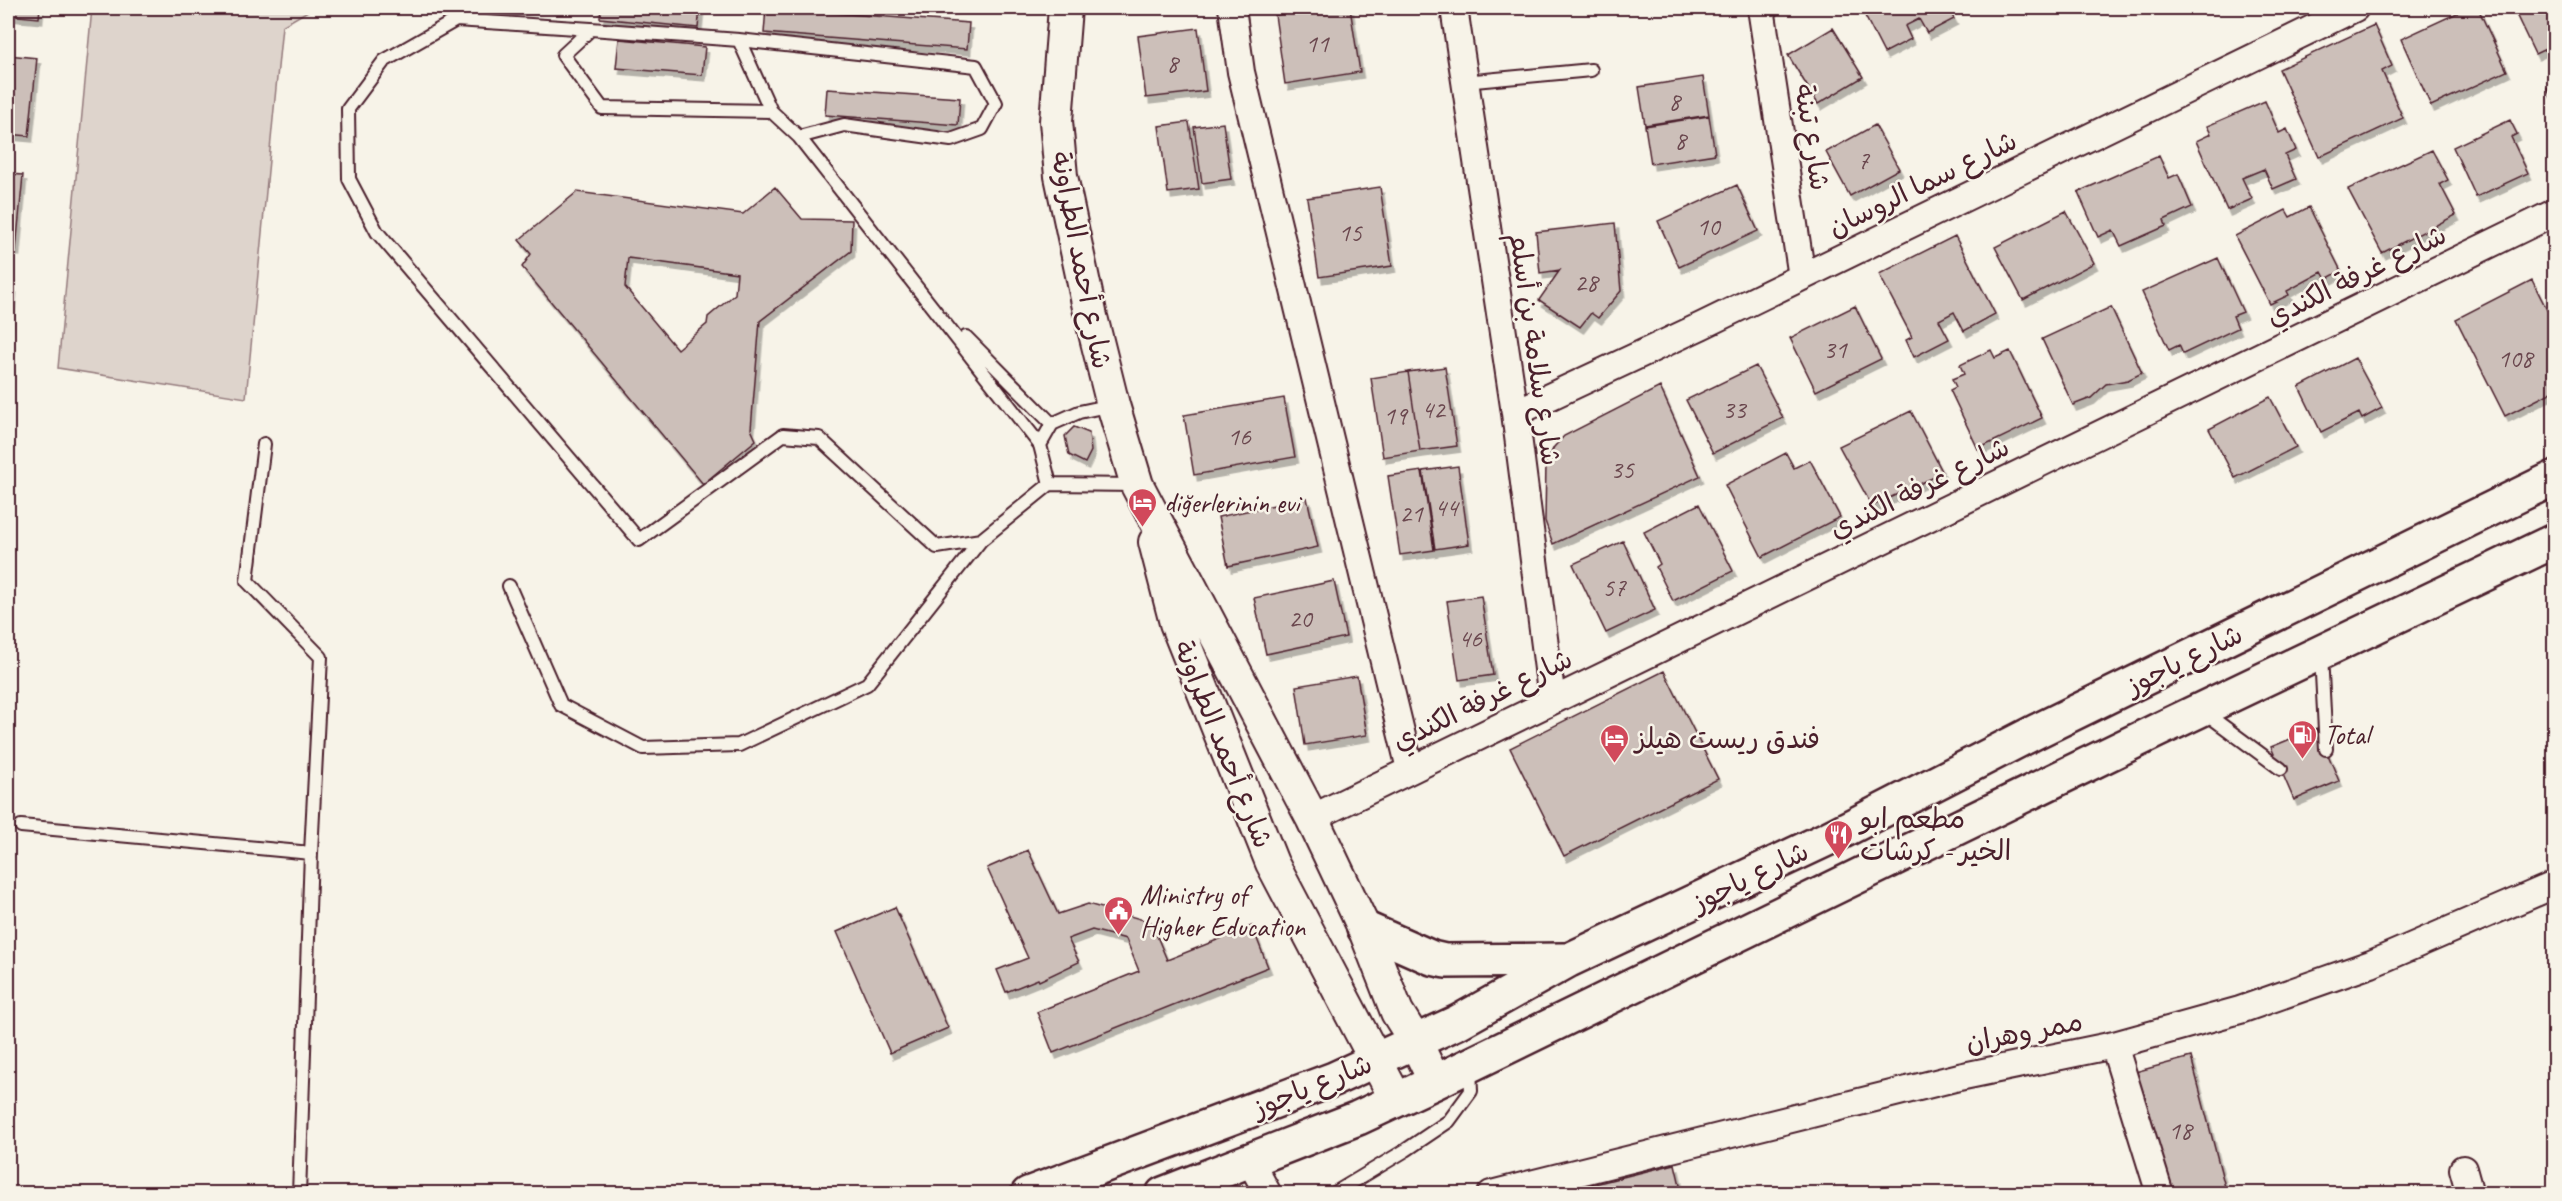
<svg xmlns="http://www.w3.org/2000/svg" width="2562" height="1201" viewBox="0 0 2562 1201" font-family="Caveat,'Playpen Sans Arabic',sans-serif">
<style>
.green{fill:#ded4cc;stroke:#947a7c;stroke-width:1.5}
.building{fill:#ccbfb9;stroke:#4a1f2b;stroke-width:1.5;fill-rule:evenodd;filter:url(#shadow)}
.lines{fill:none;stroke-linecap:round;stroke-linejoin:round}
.service-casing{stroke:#4a1f2b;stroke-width:16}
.minor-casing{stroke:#4a1f2b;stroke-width:30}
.tertiary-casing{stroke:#4a1f2b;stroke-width:36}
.primary-casing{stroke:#4a1f2b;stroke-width:38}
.service{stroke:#f7f3e8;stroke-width:12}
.minor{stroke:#f7f3e8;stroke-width:26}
.tertiary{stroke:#f7f3e8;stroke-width:32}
.primary{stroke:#f7f3e8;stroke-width:33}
.labels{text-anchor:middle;stroke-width:5;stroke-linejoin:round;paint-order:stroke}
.number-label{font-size:26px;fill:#6a474e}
.street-label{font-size:28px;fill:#4a1f2b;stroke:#f7f3e8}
.poi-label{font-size:28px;fill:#4a1f2b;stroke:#f7f3e8;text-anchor:start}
</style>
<defs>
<filter id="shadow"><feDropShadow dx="3.5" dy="6" stdDeviation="0" flood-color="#0004"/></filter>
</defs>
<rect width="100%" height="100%" fill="#f7f3e8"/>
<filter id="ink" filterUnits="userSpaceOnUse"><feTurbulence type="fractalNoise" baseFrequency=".0167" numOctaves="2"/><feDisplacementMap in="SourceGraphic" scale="12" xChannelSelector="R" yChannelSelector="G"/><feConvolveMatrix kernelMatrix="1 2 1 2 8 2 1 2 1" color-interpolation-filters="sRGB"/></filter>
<g filter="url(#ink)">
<path class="green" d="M 92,8 L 313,8 L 282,26 L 246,398 L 58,368 Z"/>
<path class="building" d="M 8,8 L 40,8 L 39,18 L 8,15 Z
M 601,8 L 700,8 L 698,28 L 600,18 Z
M 766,8 L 969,23 L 967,49 L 764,33 Z
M 1321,8 L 1350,8 L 1360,72 L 1285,84 L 1275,15 Z
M 1861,8 L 1948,8 L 1954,19 L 1927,33 L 1919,19 L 1905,26 L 1911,39 L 1884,53 Z
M 2468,8 L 2478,8 L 2507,71 L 2431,106 L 2401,39 Z
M 2513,8 L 2554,8 L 2554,45 L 2535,54 Z
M 2374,25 L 2392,66 L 2382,71 L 2403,118 L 2319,157 L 2279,69 Z
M 1198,28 L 1206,91 L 1146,98 L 1138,36 Z
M 1833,28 L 1863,77 L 1818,104 L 1788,55 Z
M 619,39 L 705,47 L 702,75 L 616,68 Z
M 8,55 L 37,58 L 29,136 L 8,134 Z
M 1703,77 L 1709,115 L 1645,125 L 1639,87 Z
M 2554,84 L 2554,104 L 2547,88 Z
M 827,89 L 960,98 L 958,125 L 825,115 Z
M 2265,101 L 2279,133 L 2287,129 L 2296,150 L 2285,155 L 2296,179 L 2273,189 L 2264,169 L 2242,178 L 2252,199 L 2227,210 L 2196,141 L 2211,134 L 2207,126 Z
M 1709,116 L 1715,154 L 1651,164 L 1645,126 Z
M 2510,120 L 2517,134 L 2511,137 L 2528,173 L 2476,197 L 2453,147 Z
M 1189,122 L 1199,189 L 1168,193 L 1159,126 Z
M 1223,123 L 1231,179 L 1202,183 L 1194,127 Z
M 1875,125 L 1899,169 L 1850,196 L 1826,152 Z
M 2432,150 L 2448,180 L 2440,184 L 2456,215 L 2382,253 L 2348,189 Z
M 2159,156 L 2169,178 L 2178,174 L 2192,207 L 2164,220 L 2166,226 L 2121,246 L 2113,230 L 2098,237 L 2078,192 Z
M 8,174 L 23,175 L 16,250 L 8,249 Z
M 1737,185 L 1758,231 L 1679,267 L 1658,221 Z
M 775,187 L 802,219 L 852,220 L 851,251 L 760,321 L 751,429 L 756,440 L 703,484 L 522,267 L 531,254 L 519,240 L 577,192 L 743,214 ZM 628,258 L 737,273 L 735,294 L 708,317 L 707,324 L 677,349 L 625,287 Z
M 1380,187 L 1392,266 L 1319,277 L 1307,198 Z
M 2309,207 L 2341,271 L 2326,279 L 2322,272 L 2287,291 L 2289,295 L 2270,304 L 2235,236 L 2286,210 L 2290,217 Z
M 2066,211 L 2094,263 L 2023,300 L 1995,247 Z
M 1615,223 L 1621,291 L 1598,318 L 1591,313 L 1580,327 L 1539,300 L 1560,270 L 1540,273 L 1536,232 Z
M 1955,236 L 1995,314 L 1964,331 L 1954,312 L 1939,320 L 1949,339 L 1914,357 L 1906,340 L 1912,337 L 1879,274 Z
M 2218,258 L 2243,312 L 2233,316 L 2238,328 L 2183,354 L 2179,345 L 2169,350 L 2142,292 Z
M 2532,280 L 2554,324 L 2554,391 L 2505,416 L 2456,319 Z
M 8,286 L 13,287 L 8,346 Z
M 1855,306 L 1881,359 L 1816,391 L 1790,338 Z
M 2111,307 L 2142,373 L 2128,380 L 2106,384 L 2091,398 L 2073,405 L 2042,339 Z
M 1991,350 L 1995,358 L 2010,351 L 2042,418 L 1978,449 L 1950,390 L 1956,387 L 1952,379 L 1964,374 L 1960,365 Z
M 2355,358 L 2382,408 L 2362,419 L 2359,413 L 2321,432 L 2299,387 Z
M 1756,366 L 1783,418 L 1713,453 L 1686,400 Z
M 1445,367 L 1457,446 L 1420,451 L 1408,372 Z
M 1408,372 L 1420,451 L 1383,457 L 1371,378 Z
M 1660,387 L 1700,476 L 1553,544 L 1545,521 L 1546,462 L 1554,447 L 1564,436 Z
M 2270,397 L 2296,447 L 2235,478 L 2209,429 Z
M 1284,398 L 1295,457 L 1194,475 L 1184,415 Z
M 1911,411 L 1943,473 L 1872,506 L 1839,446 Z
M 1074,427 L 1089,433 L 1091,451 L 1085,463 L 1069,455 L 1065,436 Z
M 1786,453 L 1794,468 L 1810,460 L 1840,517 L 1762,557 L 1725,485 Z
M 1458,466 L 1469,544 L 1435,549 L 1423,471 Z
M 1422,471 L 1434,550 L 1400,555 L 1388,476 Z
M 1307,498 L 1318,547 L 1228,566 L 1218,517 Z
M 1699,504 L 1733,571 L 1673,601 L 1656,567 L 1660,564 L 1644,532 Z
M 1623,541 L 1655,610 L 1606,633 L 1573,564 Z
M 1334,581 L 1346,637 L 1266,654 L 1254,598 Z
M 1481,596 L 1493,675 L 1459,680 L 1447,601 Z
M 1664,671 L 1718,779 L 1564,856 L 1510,748 Z
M 1357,676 L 1367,735 L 1305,745 L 1296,686 Z
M 2317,728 L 2339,781 L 2294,800 L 2271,747 Z
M 1028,850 L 1058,914 L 1088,904 L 1151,922 L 1167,960 L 1252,926 L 1268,967 L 1053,1053 L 1037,1012 L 1139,971 L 1126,939 L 1092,930 L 1068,939 L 1079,962 L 1039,981 L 1038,979 L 1006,992 L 997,970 L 1028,958 L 987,868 Z
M 895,907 L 948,1028 L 890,1053 L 837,932 Z
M 2191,1057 L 2225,1187 L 2201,1194 L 2167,1194 L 2135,1072 Z
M 1675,1164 L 1682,1194 L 1593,1194 L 1591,1185 Z"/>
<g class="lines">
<defs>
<path id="service" d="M 591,29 L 456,20 L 384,61 L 348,109 L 349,179 L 377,232 L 639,540 L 783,435 L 819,438 L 937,547 L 981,540
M 739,40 L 771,111 L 799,137 L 1040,445
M 1464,82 L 1591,70
M 771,111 L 602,108 L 563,55 L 591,29 L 739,40 L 976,66 L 996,103 L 982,129 L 951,140 L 844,125 L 799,137
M 966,337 L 1052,424
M 1112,405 L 1079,412 L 1052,424 L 1040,445 L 1050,484 L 1136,485
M 264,444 L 247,581 L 321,657 L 311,853 L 299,1194
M 509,586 L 561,705 L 643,748 L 739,745 L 867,684 L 981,540 L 1050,484
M 2321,655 L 2326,749
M 2204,712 L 2281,769
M 21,826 L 311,853
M 1333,1194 L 1406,1150 L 1449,1121 L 1471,1091 L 1470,1068"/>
<path id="minor" d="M 1232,8 L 1241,72 L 1410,769
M 1454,8 L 1515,413 L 1552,700
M 1761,8 L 1802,277
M 1515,413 L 1701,326 L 2355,8
M 1312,818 L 2554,213
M 2114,1045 L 2160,1194
M 1249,1159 L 1268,1194
M 2463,1169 L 2470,1194
M 1491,1194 L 1959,1077 L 2114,1045 L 2240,1010 L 2371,964 L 2554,885"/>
<path id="tertiary" d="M 1065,8 L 1056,121 L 1061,176 L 1091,317 L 1113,405 L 1137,485 L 1312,818 L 1364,928 L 1397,1012 L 1415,1041 L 1435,1082
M 1155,542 L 1176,623 L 1272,863 L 1396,1099"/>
<path id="primary" d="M 1364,928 L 1432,958 L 1445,961 L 1564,960
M 1028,1194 L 1334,1079 L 1458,1022 L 1569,960 L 1829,838 L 2037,731 L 2554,478
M 1163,1194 L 1358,1118 L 1435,1082 L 2156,731 L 2554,541"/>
</defs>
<use href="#service" class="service-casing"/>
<use href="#minor" class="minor-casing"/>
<use href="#tertiary" class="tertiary-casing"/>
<use href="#primary" class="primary-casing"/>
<use href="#service" class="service"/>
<use href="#minor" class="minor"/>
<use href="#tertiary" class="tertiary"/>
<use href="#primary" class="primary"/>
</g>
</g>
<defs>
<symbol id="hotel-pin" viewBox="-11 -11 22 30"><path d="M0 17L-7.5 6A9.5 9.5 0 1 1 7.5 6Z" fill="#d1495b" stroke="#f7f3e8"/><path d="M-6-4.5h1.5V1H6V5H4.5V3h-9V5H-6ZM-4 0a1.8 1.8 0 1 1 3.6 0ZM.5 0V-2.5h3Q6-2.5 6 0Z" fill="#fff"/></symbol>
<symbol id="fuel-pin" viewBox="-11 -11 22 30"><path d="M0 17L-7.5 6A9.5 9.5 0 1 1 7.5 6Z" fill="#d1495b" stroke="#f7f3e8"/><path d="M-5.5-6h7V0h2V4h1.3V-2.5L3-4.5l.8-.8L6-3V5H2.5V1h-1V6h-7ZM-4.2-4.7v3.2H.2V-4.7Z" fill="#fff"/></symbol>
<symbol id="restaurant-pin" viewBox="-11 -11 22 30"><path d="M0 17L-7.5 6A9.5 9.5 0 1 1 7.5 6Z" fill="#d1495b" stroke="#f7f3e8"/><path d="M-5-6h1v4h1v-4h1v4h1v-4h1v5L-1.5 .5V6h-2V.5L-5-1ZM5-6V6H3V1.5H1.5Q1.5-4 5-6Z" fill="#fff"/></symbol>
<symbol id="civic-pin" viewBox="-11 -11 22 30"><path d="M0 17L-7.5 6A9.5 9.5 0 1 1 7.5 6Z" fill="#d1495b" stroke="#f7f3e8"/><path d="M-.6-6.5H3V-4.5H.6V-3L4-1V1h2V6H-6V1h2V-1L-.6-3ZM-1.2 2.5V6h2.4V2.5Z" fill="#fff"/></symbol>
</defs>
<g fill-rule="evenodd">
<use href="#hotel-pin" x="1126" y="486" width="33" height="45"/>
<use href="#fuel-pin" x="2286" y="718" width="33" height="45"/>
<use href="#hotel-pin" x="1598" y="722" width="33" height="45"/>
<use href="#restaurant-pin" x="1822" y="818" width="33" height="45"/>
<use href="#civic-pin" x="1102" y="894" width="33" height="45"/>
</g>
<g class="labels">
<g class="number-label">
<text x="1317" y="52">11</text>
<text x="1172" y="72">8</text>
<text x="1674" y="110">8</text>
<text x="1680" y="149">8</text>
<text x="1863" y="169">7</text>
<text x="1708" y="235">10</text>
<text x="1350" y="241">15</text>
<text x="1586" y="291">28</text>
<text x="1835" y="358">31</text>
<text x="2515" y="367">108</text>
<text x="1433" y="418">42</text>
<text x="1734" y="418">33</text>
<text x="1395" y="424">19</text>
<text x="1239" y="445">16</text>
<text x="1622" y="478">35</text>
<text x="1446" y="516">44</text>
<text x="1411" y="522">21</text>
<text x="1614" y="596">57</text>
<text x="1300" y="627">20</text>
<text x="1470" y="647">46</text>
<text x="2180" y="1139">18</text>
</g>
<g class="street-label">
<text transform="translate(1813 137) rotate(81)" y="10">شارع تبنة</text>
<text transform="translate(1922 183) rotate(-26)" y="10">شارع سما الروسان</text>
<text transform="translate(1082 260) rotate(79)" y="10">شارع أحمد الطراونة</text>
<text transform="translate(2356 275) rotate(-26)" y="10">شارع غرفة الكندي</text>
<text transform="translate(1536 349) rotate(82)" y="10">شارع سلامة بن أسلم</text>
<text transform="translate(1919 487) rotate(-26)" y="10">شارع غرفة الكندي</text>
<text transform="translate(2184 659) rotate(-26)" y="10">شارع ياجوز</text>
<text transform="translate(1482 699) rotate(-26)" y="10">شارع غرفة الكندي</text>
<text transform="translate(1224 744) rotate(68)" y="10">شارع أحمد الطراونة</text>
<text transform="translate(1750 876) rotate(-26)" y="10">شارع ياجوز</text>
<text transform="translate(2024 1031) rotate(-11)" y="10">ممر وهران</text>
<text transform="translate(1312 1085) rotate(-22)" y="10">شارع ياجوز</text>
</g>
<g class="poi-label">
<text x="1164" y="512">diğerlerinin evi</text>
<text x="2324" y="744">Total</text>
<text x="1635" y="748">فندق ريست هيلز</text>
<text x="1860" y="828">مطعم ابو<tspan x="1860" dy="32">الخير - كرشات</tspan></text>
<text x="1140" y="904">Ministry of<tspan x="1140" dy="32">Higher Education</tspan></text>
</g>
</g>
<rect width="2562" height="1201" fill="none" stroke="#f7f3e8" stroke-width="30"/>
<rect x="15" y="15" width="2532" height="1171" fill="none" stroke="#4a1f2b" stroke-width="2" filter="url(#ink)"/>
</svg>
